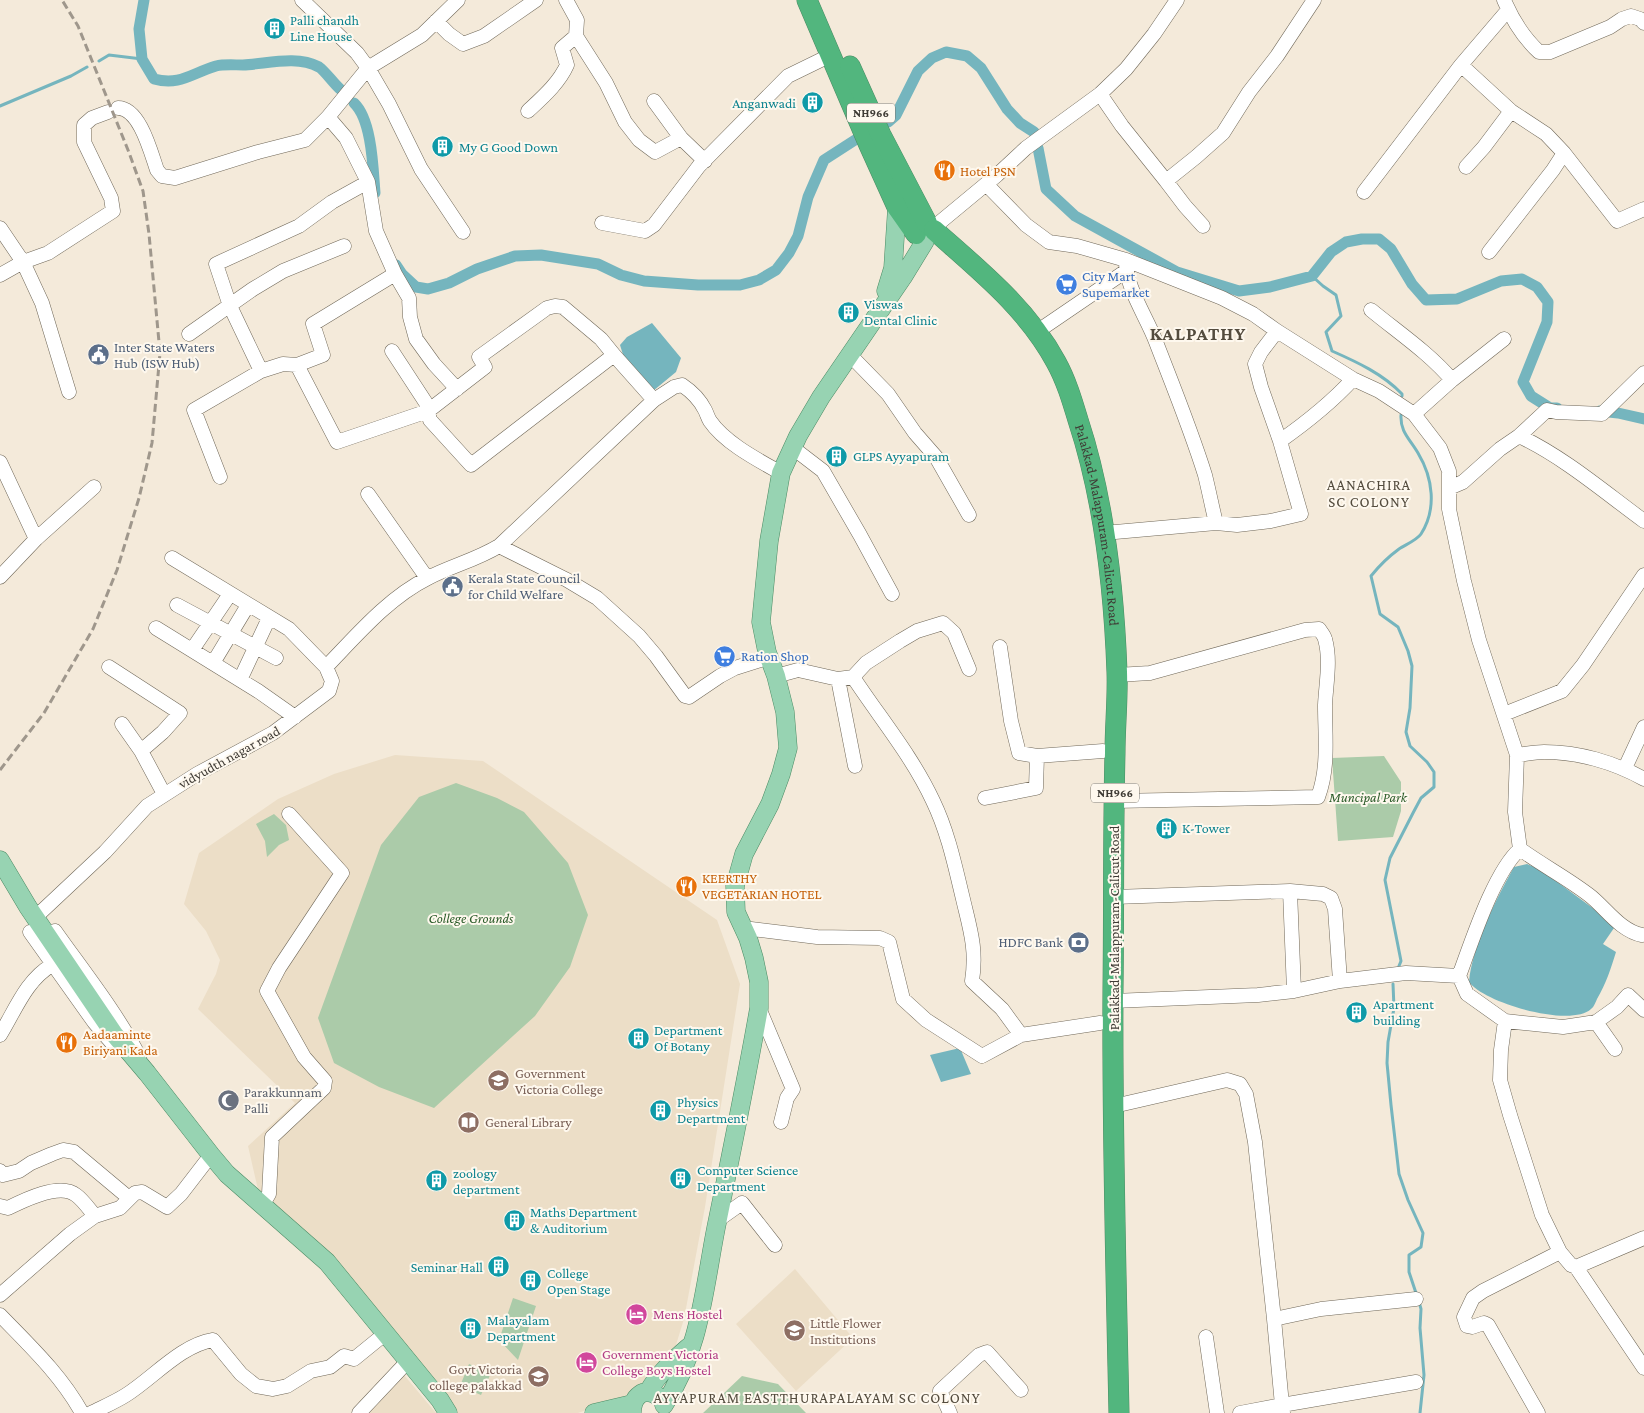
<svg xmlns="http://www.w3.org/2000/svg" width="1644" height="1413" viewBox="0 0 1644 1413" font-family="'Crimson Pro',serif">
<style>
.built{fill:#ecdec7}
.green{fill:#abcba9}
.water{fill:#75b5be}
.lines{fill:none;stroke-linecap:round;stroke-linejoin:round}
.stream{stroke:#75b5be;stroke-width:3}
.canal{stroke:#75b5be;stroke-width:11}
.minor-casing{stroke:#706859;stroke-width:15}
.major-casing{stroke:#4b8b64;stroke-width:19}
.highway-casing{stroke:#4b8b64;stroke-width:21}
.minor{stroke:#fff;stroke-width:14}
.major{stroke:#97d3b2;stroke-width:18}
.highway{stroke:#52b67e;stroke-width:20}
.rail{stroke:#9f978c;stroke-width:3;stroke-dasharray:8 4;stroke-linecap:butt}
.labels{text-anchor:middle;stroke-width:4;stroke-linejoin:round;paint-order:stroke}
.shield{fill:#fef8ee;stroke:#78746c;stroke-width:1}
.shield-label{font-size:12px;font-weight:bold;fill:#3f3b35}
.culture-label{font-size:14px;fill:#0d838f;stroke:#fef8ee;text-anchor:start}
.food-label{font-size:14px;fill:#c56008;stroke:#fef8ee;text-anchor:start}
.shop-label{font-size:14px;fill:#366cbe;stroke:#fef8ee;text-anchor:start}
.service-label{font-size:14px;fill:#4e5e75;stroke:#fef8ee;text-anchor:start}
.street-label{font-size:14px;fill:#3f3b35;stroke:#fef8ee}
.park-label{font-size:14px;font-style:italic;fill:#2b5c29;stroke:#fef8ee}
.education-label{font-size:14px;fill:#785e54;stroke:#fef8ee;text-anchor:start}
.worship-label{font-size:14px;fill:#5b616d;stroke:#fef8ee;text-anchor:start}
.hotel-label{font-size:14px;fill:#b23c85;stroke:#fef8ee;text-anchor:start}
.neighbourhood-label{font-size:15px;letter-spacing:1px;fill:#544c3e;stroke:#fef8ee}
.district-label{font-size:19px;font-weight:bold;letter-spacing:1px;fill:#544c3e;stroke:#fef8ee}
</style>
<rect width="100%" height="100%" fill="#f4eada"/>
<path class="built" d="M 395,755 L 483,761 L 717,920 L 740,984 L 705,1207 L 684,1319 L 671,1361 L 657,1385 L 578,1413 L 458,1413 L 259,1194 L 248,1146 L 295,1103 L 198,1009 L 216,974 L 220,960 L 206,931 L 184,904 L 199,853 L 278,799 L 334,774 Z
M 795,1269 L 853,1338 L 796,1391 L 736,1324 Z
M 404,1375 L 436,1413 L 369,1413 Z"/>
<path class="green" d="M 1384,756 L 1401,782 L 1401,811 L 1393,837 L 1338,841 L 1332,758 Z
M 456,783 L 497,798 L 524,812 L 568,863 L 588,915 L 570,967 L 535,1016 L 434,1108 L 379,1087 L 334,1063 L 318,1018 L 381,845 L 419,797 Z
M 274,814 L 286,825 L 289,840 L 279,845 L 267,857 L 265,841 L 256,824 Z
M 513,1298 L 536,1306 L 518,1360 L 499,1340 Z
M 469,1364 L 491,1373 L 481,1395 L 460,1386 Z
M 742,1376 L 778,1384 L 806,1413 L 703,1413 Z"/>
<path class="water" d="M 652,323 L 681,358 L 676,372 L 653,391 L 625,361 L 620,345 L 627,337 Z
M 1527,864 L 1541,870 L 1613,923 L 1614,928 L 1603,944 L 1616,952 C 1611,968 1606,984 1597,999 C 1596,1001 1594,1007 1591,1009 C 1571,1028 1484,1003 1469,982 C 1472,947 1496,899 1514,867 Z
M 960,1048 L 971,1074 L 941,1082 L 930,1055 Z"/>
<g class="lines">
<path class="stream" d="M 99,61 L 109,55 L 142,59
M 0,106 L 71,76 L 87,67
M 1312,276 L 1323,286 L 1336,295 L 1341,316 L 1326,332 L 1332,351 C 1357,362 1383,374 1402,394 L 1402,396
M 1399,966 L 1401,961 L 1385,880 L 1390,858 L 1413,813 L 1421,798 L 1434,787 L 1434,772 L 1427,762 L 1410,746 L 1406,732 L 1410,708 L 1412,666 L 1408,651 L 1398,627 L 1380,614 L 1371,576 C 1379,566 1388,557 1399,549 C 1405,545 1417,540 1421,534 C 1437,509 1433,478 1418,453 C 1410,439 1400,432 1401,415
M 1393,984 L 1394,1008 L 1388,1042 L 1387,1063 L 1391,1105 L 1399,1174 L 1408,1200 L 1423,1233 L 1421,1247 L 1409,1255 L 1409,1272 L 1417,1296
M 1419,1302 L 1421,1309 L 1420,1328 L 1424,1375 L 1420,1413"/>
<path class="canal" d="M 144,0 L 139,29 L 142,59 L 154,79 C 180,86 192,73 216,66 C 224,64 234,65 243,65 C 267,64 296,55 319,67 C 325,71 334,84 340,89
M 354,103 C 372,120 373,168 375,193
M 888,122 L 896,115 L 918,71 L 932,58 L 946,52 L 967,56 L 981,68 L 1007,109 L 1020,123 L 1034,132
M 1038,148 L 1046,189 L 1075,216 L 1177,272 L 1239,291 L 1270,287 L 1312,276 L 1331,252 L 1346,242 L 1362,239 L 1379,239 L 1391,249 L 1412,284 L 1426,300 L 1457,299 L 1501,281 L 1522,279 L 1537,287 L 1548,302 L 1547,322 L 1523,382 L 1531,396 L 1550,408 L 1557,408
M 396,265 L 402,274 L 416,287 L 428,289 L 449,283 L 477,269 L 515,256 L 541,255 L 598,264 L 621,275 L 644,281 L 698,285 L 740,285 L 759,280 L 776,270 L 789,253 L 798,236 L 808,197 L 824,160 L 855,140
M 1600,411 L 1618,413 L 1644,419"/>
<defs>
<path id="minor" d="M 302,0 L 357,53 L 368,68 L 389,104 L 421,169 L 463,232
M 1504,0 C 1512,19 1524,38 1539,52 L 1550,52 L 1610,27 L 1622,19 L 1631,16 L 1640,19 L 1644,23
M 436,21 L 449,34 L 463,44 L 484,36 L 536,0
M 576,36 L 606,83 L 625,122 L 639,140 L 655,152 L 681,138 L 705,161
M 1461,65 L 1511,111 L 1546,134 L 1564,153 L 1553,170 L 1489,252
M 1100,94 L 1122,126 L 1166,181 L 1196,157 L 1223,133 L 1249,92 L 1277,56 L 1314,0
M 654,101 L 681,138
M 118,108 C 140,108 151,153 157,170 L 162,176 L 175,178 L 258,152 L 305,140 L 328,117 L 368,68 L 422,35 L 458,0
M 528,111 C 543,97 559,83 567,65 L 562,48 L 576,36 L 577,20 L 566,0
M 328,117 L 346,138 L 368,182 L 376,231 L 395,274 L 409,298 L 410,317 L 416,339 L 434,364 L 457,389
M 1564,153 L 1617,221 L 1644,209
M 1466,167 L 1484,147 L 1511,111
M 1166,181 L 1185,206 L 1203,226
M 986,184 L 1026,225 L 1049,242 L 1077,246 L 1126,260 L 1222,298 L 1253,314 L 1277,331 L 1353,379 L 1379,391 L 1414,414 L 1440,448 L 1449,471 L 1449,509 L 1464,581 L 1479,640 L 1517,755 L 1515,812 L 1520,849 C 1494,872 1472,941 1459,976 L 1467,994 L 1505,1021 L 1563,1027 L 1596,1022 L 1615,1049
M 1364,192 L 1461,65 L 1508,10
M 602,223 L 645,231 L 654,225 L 699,166 L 788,76 L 831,55
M 0,228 L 23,262 L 42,303 L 69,392
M 933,228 L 997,175 L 1026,148 L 1100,94 L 1126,69 L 1154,34 L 1177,0
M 1126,260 C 1125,287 1147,317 1156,342 C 1173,386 1191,430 1205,475 C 1209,491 1212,507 1216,523
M 395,274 L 313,324 L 323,355 L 297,365 L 337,442 L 428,411 L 485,367 L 479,357 L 547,308 L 555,306 L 563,307 L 601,339 L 614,355
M 0,275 L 23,262 L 48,253 L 113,211 L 111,198 L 84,142 L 84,125 L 92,118 L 108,112
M 1371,310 C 1399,333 1429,353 1452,380
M 1038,331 L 1126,271
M 189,334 L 253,289 L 283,271 L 344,246
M 392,351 L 426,403 L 430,420 L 471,465 L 614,355 L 654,400
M 850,355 L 888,394 L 915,433 L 936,457 L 969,515
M 261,371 L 283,364 L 297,365
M 1414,414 L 1452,380 L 1504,339
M 1519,436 L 1547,410 L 1556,412 L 1602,414 L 1644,373
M 1280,441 C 1307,422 1331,403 1353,379
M 793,448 L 823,471 L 860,535 L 892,594
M 0,462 L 36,539 L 0,577
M 220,477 L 194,410 L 261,371 L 230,306 L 216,264 L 299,226 L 332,202 L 368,182
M 1449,488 L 1463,482 L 1500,449 L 1519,436 C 1565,458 1603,491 1644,521
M 368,494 L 427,578
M 1104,533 L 1216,523 L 1237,525 L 1271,521 L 1301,514 L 1280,441 L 1261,387 L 1255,364 L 1261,352 L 1277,331
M 36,539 L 94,487
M 499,546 L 567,580 L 597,598 L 639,636 L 656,656 L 685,696 L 689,697 L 720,676 L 735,668 L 770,657
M 177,605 L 276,658
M 156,628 L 258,691 L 295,717
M 1000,647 L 1011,721 L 1019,753 L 1037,756
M 192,650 L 230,594
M 213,663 L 248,605
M 109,667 L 180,713 L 163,732 L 141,751
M 326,667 C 357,635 388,598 428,578 C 451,566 476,560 499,546 L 654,400 L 674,387 L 682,385 C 691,391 700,400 705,410 C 707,414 708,418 710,421 C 725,443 758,460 781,473
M 776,676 L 798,670 L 838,679 L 853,677 L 866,663 L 900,641 L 917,631 L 943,623 L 954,633 L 969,669
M 853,677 C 880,718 912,756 933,801 C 948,832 955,866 963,899 C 970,929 977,949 972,981 L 1002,1009 L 1021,1035 L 1100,1023
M 838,679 L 855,766
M 240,680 L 269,618
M 1504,714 L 1562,691 L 1583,665 L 1644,575
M 122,724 L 141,751 L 164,794
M 1517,755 C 1526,754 1535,752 1544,752 C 1578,752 1614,762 1644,779
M 1625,768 L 1644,727
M 985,798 L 1036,788 L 1037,756 L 1103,751
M 1114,801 L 1318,797 C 1329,768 1325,736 1325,705 C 1326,684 1331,660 1325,639 C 1324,635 1321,632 1319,629 L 1305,630 L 1150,673 L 1117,675
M 1520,849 C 1542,865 1567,878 1589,895 C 1605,907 1620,931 1642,935
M 1290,891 L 1323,894 L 1331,898 L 1335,909 L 1340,981
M 41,912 L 105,852 L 147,806 L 197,774 L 273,733 L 329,691 L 332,681 L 326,667 L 289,629 L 172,558
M 743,928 L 817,937 L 880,938 L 889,942 L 903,999 L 926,1020 L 982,1056 L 1021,1035
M 55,931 C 84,972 116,1012 139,1056
M 30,932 L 94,1022 L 112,1043
M 1294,991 L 1340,981 L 1406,973 L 1459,976
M 1113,1001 L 1258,995 L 1294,991 L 1290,891 L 1114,897
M 759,1008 L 793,1089 L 787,1098 L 781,1122
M 1505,1021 L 1501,1050 L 1500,1080 L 1510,1115 L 1542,1215 L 1560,1252 L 1571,1265 L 1576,1267 L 1644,1368
M 1596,1022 L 1617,1007 L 1628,995 L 1644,1010
M 0,1035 C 15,1011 26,980 52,965
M 1114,1106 L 1227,1080 L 1240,1084 L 1246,1094 L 1255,1142 L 1274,1319
M 0,1171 L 3,1175 L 19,1171 L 31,1163 L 52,1154 L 63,1150 L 74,1152 L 129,1198
M 263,1204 L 269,1194 L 272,1137 L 324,1088 L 325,1081 L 304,1057 L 267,991 L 279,968 L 342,873 L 289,814
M 0,1206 L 8,1208 C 24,1200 60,1182 76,1195 C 83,1200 89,1209 95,1216
M 718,1220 L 742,1203 L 775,1245
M 1576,1267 L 1644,1238
M 0,1295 L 70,1234 L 95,1216 L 120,1208 L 135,1193 L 142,1192 L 167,1207 L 181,1194 L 211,1155
M 1416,1299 L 1321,1309 L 1274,1319 L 1282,1405 L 1416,1382
M 0,1315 C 30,1346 61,1375 82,1413
M 1206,1337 L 1217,1413
M 91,1413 C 103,1407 115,1402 126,1395 C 153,1378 181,1345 213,1340 L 241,1374 L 256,1386 L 273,1389 L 287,1386 L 311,1371 L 330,1367 L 344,1356 L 354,1359 L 386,1333
M 359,1413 L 408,1361
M 950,1413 L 940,1391 L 979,1355 L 987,1352 L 1021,1390
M 1240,1413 L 1282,1405 L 1283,1413
M 1538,1413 L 1488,1325 L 1484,1323 L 1472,1327 L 1467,1326 L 1464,1317 L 1473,1298 L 1483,1291 L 1560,1252"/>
<path id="major" d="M 886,291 L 893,268 L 897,207
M 0,860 L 28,907 L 114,1034 L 147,1073 L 211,1155 L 227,1174 L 327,1262 L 440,1400 L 448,1413
M 648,1392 C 659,1372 675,1359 692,1344
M 664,1405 C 700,1351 704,1289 716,1228 C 731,1155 746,1081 759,1008 L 759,982 L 754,958 L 748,938 L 736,912 L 735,886 L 744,854 L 770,804 L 781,774 L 788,748 L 785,712 L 776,676 L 767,652 L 761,622 L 769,541 L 781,473 L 798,436 L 821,397 L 903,277 L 925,241
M 594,1413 L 632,1404
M 632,1413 C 632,1397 644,1385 659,1397"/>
<g id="highway">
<path d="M 807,0 L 869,145 L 897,207 L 916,234"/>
<path d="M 850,66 L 881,135 L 927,223"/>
<path id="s1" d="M 934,230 C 979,270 1027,308 1056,362 C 1066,380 1072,400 1078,420 C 1104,499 1114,589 1117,672 C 1118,698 1115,726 1115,753 C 1113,831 1114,910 1113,989 C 1112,1130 1116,1272 1119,1413"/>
</g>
</defs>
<use href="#minor" class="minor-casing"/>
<use href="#major" class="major-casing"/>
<use href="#highway" class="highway-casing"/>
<use href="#minor" class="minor"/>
<use href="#major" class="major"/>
<use href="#highway" class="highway"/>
<path class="rail" d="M 0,770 L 44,713 L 93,629 L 117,570 L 139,498 L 152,443 L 160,353 L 149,234 L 143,191 L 128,150 L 78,26 L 62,0"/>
</g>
<defs>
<symbol id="building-disc" viewBox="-11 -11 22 22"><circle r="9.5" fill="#0f9aa8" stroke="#fef8ee"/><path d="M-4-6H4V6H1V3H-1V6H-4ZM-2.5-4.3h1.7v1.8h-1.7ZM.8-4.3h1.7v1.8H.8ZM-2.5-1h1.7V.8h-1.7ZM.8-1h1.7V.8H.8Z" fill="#fff"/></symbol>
<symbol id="restaurant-disc" viewBox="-11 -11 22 22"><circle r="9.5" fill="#e8710a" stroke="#fef8ee"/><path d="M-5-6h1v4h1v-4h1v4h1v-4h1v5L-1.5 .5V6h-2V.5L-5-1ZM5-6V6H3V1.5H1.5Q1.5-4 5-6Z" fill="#fff"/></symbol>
<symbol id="supermarket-disc" viewBox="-11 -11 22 22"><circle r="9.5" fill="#3f7fe0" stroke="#fef8ee"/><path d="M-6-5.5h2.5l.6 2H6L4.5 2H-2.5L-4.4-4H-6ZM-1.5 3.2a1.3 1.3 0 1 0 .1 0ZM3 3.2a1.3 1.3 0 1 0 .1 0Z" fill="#fff"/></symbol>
<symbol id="civic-disc" viewBox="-11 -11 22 22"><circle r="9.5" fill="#5c6f8a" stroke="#fef8ee"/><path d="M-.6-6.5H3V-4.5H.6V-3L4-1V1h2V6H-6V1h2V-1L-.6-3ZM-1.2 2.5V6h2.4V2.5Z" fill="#fff"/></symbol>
<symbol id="bank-disc" viewBox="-11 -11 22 22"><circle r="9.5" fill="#5c6f8a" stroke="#fef8ee"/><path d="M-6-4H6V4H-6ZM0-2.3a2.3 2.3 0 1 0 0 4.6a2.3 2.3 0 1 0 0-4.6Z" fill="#fff"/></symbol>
<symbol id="university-disc" viewBox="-11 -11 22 22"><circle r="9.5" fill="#8d6e63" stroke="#fef8ee"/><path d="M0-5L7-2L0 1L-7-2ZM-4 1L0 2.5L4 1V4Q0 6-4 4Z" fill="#fff"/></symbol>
<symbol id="mosque-disc" viewBox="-11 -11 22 22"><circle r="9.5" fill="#6b7280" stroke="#fef8ee"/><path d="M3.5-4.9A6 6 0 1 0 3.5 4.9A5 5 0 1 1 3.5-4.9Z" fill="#fff"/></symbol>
<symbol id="library-disc" viewBox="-11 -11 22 22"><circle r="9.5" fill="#8d6e63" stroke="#fef8ee"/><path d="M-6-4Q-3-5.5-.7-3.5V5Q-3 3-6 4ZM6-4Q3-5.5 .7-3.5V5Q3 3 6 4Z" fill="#fff"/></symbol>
<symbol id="hotel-disc" viewBox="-11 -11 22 22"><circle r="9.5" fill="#d1479c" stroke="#fef8ee"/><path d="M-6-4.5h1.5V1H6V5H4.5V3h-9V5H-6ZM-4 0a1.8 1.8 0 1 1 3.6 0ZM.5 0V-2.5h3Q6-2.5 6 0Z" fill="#fff"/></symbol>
</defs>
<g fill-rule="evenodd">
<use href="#building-disc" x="262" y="16" width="25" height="25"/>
<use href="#building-disc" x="800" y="90" width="25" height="25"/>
<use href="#building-disc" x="430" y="134" width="25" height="25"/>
<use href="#restaurant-disc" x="932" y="158" width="25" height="25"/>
<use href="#supermarket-disc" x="1054" y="272" width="25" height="25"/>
<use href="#building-disc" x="836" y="300" width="25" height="25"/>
<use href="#civic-disc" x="86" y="342" width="25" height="25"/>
<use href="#building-disc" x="824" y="444" width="25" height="25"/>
<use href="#civic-disc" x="440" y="574" width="25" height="25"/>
<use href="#supermarket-disc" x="712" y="644" width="25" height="25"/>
<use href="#building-disc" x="1154" y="816" width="25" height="25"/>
<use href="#restaurant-disc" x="674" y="874" width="25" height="25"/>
<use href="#bank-disc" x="1066" y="930" width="25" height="25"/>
<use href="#building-disc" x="1344" y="1000" width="25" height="25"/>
<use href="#building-disc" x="626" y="1026" width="25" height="25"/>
<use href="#restaurant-disc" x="54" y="1030" width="25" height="25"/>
<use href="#university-disc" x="486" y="1068" width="25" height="25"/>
<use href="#mosque-disc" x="216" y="1088" width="25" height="25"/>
<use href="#building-disc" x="648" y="1098" width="25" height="25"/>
<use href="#library-disc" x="456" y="1110" width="25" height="25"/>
<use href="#building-disc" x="668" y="1166" width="25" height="25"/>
<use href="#building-disc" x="424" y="1168" width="25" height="25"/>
<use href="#building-disc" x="502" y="1208" width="25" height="25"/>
<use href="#building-disc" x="486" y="1254" width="25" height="25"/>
<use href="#building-disc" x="518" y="1268" width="25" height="25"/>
<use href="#hotel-disc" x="624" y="1302" width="25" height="25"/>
<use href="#building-disc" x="458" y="1316" width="25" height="25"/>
<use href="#university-disc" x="782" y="1318" width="25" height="25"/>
<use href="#hotel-disc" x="574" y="1350" width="25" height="25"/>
<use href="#university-disc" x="526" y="1364" width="25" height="25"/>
</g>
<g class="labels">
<g class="shield">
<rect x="847" y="103.5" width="48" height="19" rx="4"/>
<rect x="1091" y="783.5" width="48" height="19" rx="4"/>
</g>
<g class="shield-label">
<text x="871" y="117">NH966</text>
<text x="1115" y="797">NH966</text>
</g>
<g class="culture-label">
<text x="290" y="25">Palli chandh<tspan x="290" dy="16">Line House</tspan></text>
<text x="796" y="108" text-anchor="end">Anganwadi</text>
<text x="459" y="152">My G Good Down</text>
<text x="864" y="309">Viswas<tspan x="864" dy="16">Dental Clinic</tspan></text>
<text x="853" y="461">GLPS Ayyapuram</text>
<text x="1182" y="833">K-Tower</text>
<text x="1373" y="1009">Apartment<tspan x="1373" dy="16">building</tspan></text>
<text x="654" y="1035">Department<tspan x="654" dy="16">Of Botany</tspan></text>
<text x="677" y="1107">Physics<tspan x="677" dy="16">Department</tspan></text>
<text x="697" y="1175">Computer Science<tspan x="697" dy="16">Department</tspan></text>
<text x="453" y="1178">zoology<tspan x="453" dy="16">department</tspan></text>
<text x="530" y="1217">Maths Department<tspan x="530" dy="16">&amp; Auditorium</tspan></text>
<text x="483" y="1272" text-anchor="end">Seminar Hall</text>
<text x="547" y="1278">College<tspan x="547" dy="16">Open Stage</tspan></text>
<text x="487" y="1325">Malayalam<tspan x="487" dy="16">Department</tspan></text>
</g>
<g class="food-label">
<text x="960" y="176">Hotel PSN</text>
<text x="702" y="883">KEERTHY<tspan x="702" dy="16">VEGETARIAN HOTEL</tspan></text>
<text x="83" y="1039">Aadaaminte<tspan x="83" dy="16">Biriyani Kada</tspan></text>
</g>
<g class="shop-label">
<text x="1082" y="281">City Mart<tspan x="1082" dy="16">Supemarket</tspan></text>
<text x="741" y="661">Ration Shop</text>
</g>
<g class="service-label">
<text x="114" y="352">Inter State Waters<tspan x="114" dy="16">Hub (ISW Hub)</tspan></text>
<text x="468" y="583">Kerala State Council<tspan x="468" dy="16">for Child Welfare</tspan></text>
<text x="1063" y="947" text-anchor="end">HDFC Bank</text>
</g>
<g class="street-label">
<text dy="5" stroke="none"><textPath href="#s1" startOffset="350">Palakkad-Malappuram-Calicut Road</textPath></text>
<text transform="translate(229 757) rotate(-29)" y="5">vidyudth nagar road</text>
<text transform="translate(1114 928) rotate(-90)" y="5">Palakkad-Malappuram-Calicut Road</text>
</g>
<g class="park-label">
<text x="1368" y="802">Muncipal Park</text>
<text x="471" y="923">College Grounds</text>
</g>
<g class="education-label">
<text x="515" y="1078">Government<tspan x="515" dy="16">Victoria College</tspan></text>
<text x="485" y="1127">General Library</text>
<text x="810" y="1328">Little Flower<tspan x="810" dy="16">Institutions</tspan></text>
<text x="522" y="1374" text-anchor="end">Govt Victoria<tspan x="522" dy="16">college palakkad</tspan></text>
</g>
<g class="worship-label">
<text x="244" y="1097">Parakkunnam<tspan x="244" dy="16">Palli</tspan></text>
</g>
<g class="hotel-label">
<text x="653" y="1319">Mens Hostel</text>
<text x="602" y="1359">Government Victoria<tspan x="602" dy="16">College Boys Hostel</tspan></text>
</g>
<g class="neighbourhood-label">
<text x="1369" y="490">AANACHIRA<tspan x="1369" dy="17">SC COLONY</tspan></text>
<text x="817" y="1403">AYYAPURAM EASTTHURAPALAYAM SC COLONY</text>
</g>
<g class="district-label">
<text x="1198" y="340">KALPATHY</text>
</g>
</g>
</svg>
